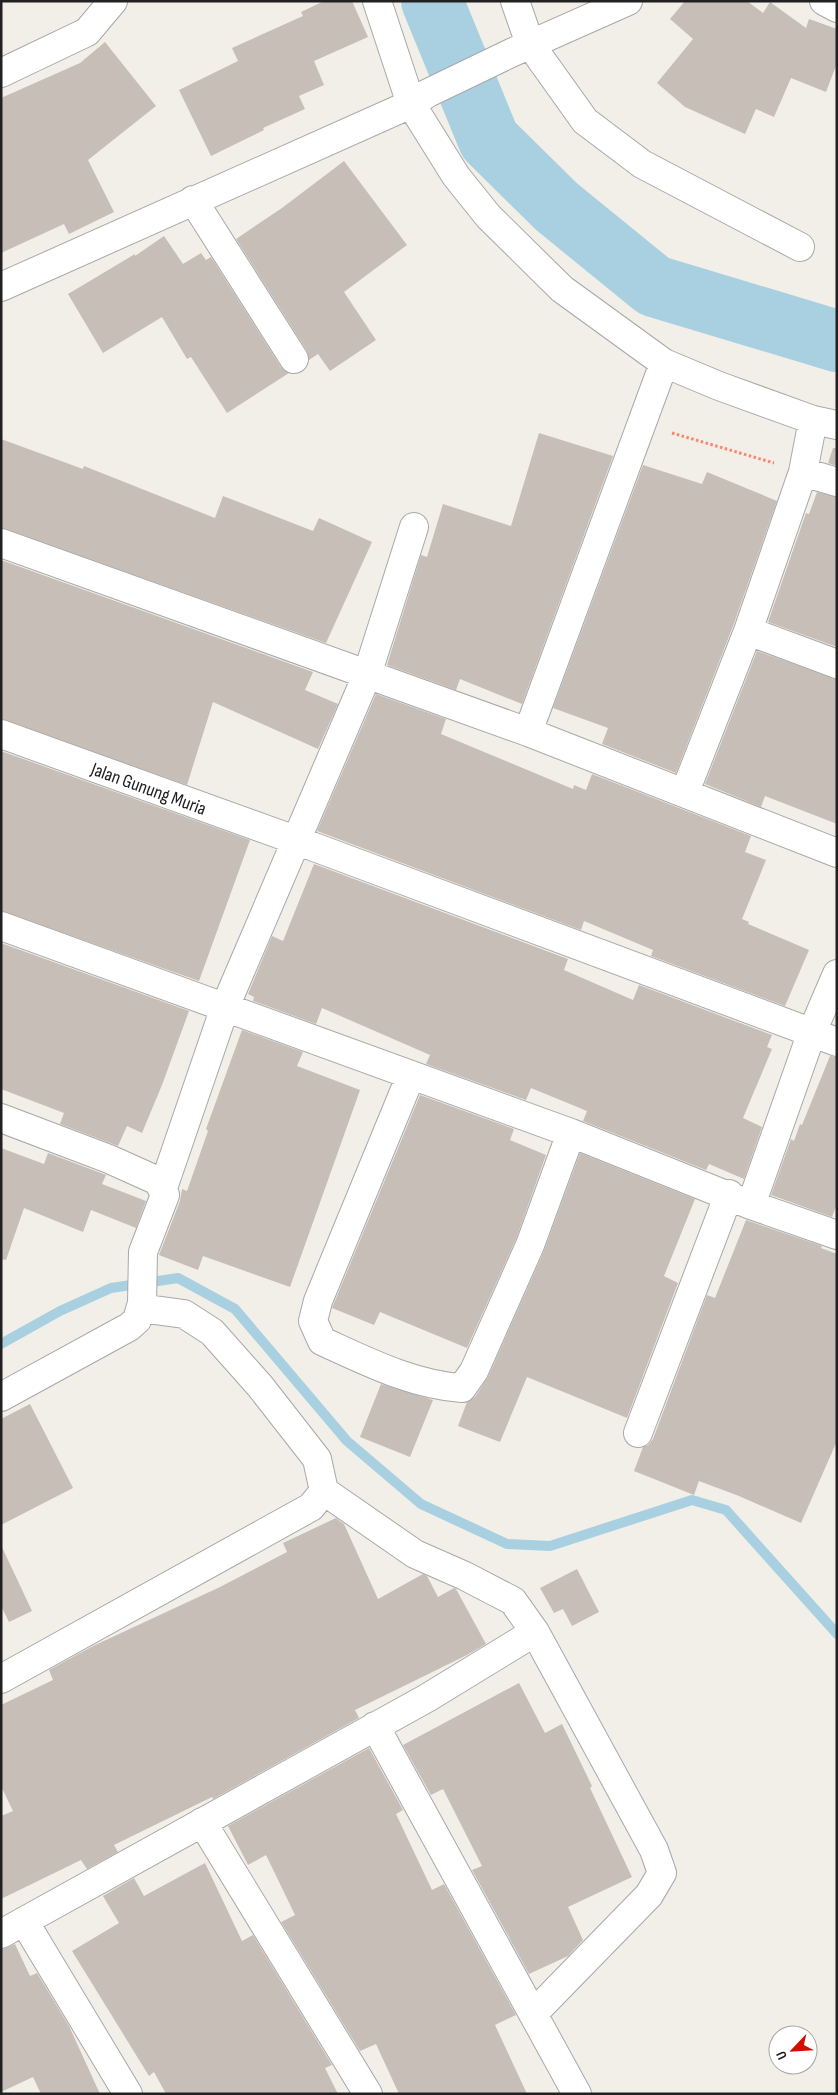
<svg xmlns="http://www.w3.org/2000/svg" width="838" height="2095" viewBox="0 0 838 2095" font-family="'Sofia Sans Condensed',sans-serif">
<style>
.lines{fill:none;stroke-linecap:round;stroke-linejoin:round}
.stream{stroke:#a8d0e0;stroke-width:10}
.river{stroke:#a8d0e0;stroke-width:62}
.building{fill:#c7beb7}
.minor-casing{stroke:#a8a8a8;stroke-width:30}
.path{stroke:#fe856d;stroke-width:3;stroke-dasharray:2.5 2.5;stroke-linecap:butt}
.minor{stroke:#fff;stroke-width:28}
.labels{text-anchor:middle;stroke-width:4.5;stroke-linejoin:round;paint-order:stroke}
.street-label{font-size:19px;fill:#212121;stroke:#fff}
</style>
<rect width="100%" height="100%" fill="#f2efe8"/>
<g class="lines">
<path class="stream" d="M 1,1344 L 60,1311 L 111,1288 L 178,1278 L 235,1309 L 347,1441 L 421,1504 L 507,1544 L 550,1546 L 692,1500 L 726,1510 L 837,1634"/>
<path class="river" d="M 432,1 L 489,140 L 557,207 L 654,286 L 837,341"/>
</g>
<path class="building" d="M 324,1 L 352,1 L 368,37 L 314,61 L 324,85 L 299,96 L 305,109 L 263,128 L 264,130 L 211,156 L 179,90 L 238,61 L 232,48 L 303,16 L 301,12 Z
M 685,1 L 747,1 L 763,13 L 770,2 L 806,28 L 809,19 L 837,29 L 837,63 L 826,92 L 791,78 L 774,117 L 756,109 L 745,134 L 685,107 L 657,83 L 693,39 L 670,19 Z
M 105,42 L 156,106 L 88,160 L 114,212 L 69,234 L 64,224 L 1,253 L 1,98 L 80,63 Z
M 344,161 L 407,245 L 344,292 L 376,340 L 330,371 L 318,354 L 309,360 L 307,351 L 236,239 L 282,208 Z
M 164,236 L 183,264 L 201,253 L 206,260 L 211,257 L 281,367 L 289,373 L 227,413 L 191,357 L 187,359 L 162,317 L 103,353 L 68,294 L 135,254 L 135,256 Z
M 539,433 L 613,456 L 522,704 L 460,679 L 456,690 L 387,665 L 421,555 L 427,557 L 443,504 L 511,526 Z
M 1,439 L 83,469 L 84,466 L 215,518 L 223,496 L 313,531 L 319,518 L 372,542 L 326,643 L 1,528 Z
M 833,448 L 837,448 L 837,466 L 828,463 Z
M 643,465 L 702,484 L 707,472 L 777,501 L 733,626 L 676,773 L 602,744 L 608,728 L 553,708 Z
M 817,492 L 837,497 L 837,647 L 768,622 L 806,513 L 809,514 Z
M 1,560 L 313,672 L 305,690 L 338,704 L 318,749 L 213,702 L 187,785 L 1,719 Z
M 757,651 L 837,679 L 837,824 L 765,796 L 761,807 L 705,784 Z
M 376,694 L 446,719 L 441,734 L 573,789 L 574,785 L 586,790 L 592,774 L 751,836 L 745,852 L 766,860 L 742,919 L 749,922 L 748,924 L 809,950 L 785,1006 L 651,956 L 653,950 L 584,921 L 581,930 L 317,831 Z
M 1,751 L 250,840 L 199,981 L 1,911 Z
M 314,864 L 568,959 L 564,970 L 633,1000 L 639,985 L 772,1035 L 767,1047 L 772,1049 L 743,1118 L 762,1127 L 744,1179 L 709,1164 L 706,1170 L 583,1121 L 587,1111 L 531,1088 L 526,1100 L 426,1064 L 430,1055 L 322,1008 L 316,1024 L 253,1001 L 254,997 L 248,994 L 272,936 L 283,941 Z
M 1,943 L 189,1011 L 162,1085 L 142,1133 L 127,1126 L 118,1146 L 60,1124 L 64,1113 L 1,1089 Z
M 242,1030 L 303,1052 L 297,1066 L 360,1090 L 290,1287 L 203,1256 L 198,1270 L 159,1255 L 180,1201 L 182,1189 L 187,1191 L 208,1131 L 206,1129 Z
M 830,1056 L 837,1057 L 837,1204 L 832,1217 L 771,1195 L 791,1139 L 794,1141 L 800,1124 L 802,1125 Z
M 420,1095 L 514,1129 L 510,1140 L 546,1155 L 516,1239 L 467,1348 L 380,1312 L 374,1325 L 332,1308 Z
M 1,1148 L 44,1164 L 48,1153 L 106,1175 L 102,1184 L 146,1201 L 136,1228 L 91,1210 L 83,1232 L 24,1208 L 6,1260 L 1,1259 Z
M 580,1153 L 695,1199 L 664,1276 L 678,1283 L 627,1418 L 527,1377 L 500,1442 L 458,1426 L 467,1402 L 475,1397 L 488,1377 L 544,1251 Z
M 746,1220 L 822,1246 L 821,1248 L 837,1254 L 837,1441 L 801,1523 L 739,1496 L 699,1481 L 694,1495 L 634,1471 L 643,1447 L 648,1445 L 653,1439 L 707,1295 L 715,1298 Z
M 381,1384 L 433,1400 L 410,1457 L 360,1437 Z
M 30,1404 L 73,1488 L 1,1525 L 1,1419 Z
M 336,1518 L 344,1524 L 378,1599 L 423,1574 L 427,1576 L 438,1597 L 454,1588 L 456,1589 L 486,1644 L 467,1655 L 355,1710 L 359,1718 L 213,1799 L 212,1797 L 114,1845 L 118,1852 L 87,1869 L 81,1860 L 1,1899 L 1,1816 L 13,1811 L 1,1786 L 1,1705 L 53,1680 L 49,1670 L 93,1646 L 220,1587 L 287,1552 L 283,1543 Z
M 1,1545 L 32,1611 L 9,1622 L 1,1606 Z
M 577,1569 L 599,1612 L 572,1626 L 563,1609 L 554,1613 L 540,1588 Z
M 519,1683 L 545,1733 L 562,1724 L 592,1786 L 590,1788 L 632,1877 L 568,1907 L 583,1940 L 568,1956 L 529,1974 L 472,1870 L 482,1866 L 443,1789 L 431,1795 L 403,1745 Z
M 369,1748 L 403,1810 L 396,1814 L 432,1890 L 444,1884 L 516,2015 L 495,2025 L 527,2094 L 399,2094 L 376,2044 L 360,2051 L 281,1922 L 295,1915 L 266,1855 L 248,1865 L 228,1826 Z
M 205,1863 L 242,1941 L 253,1935 L 332,2065 L 325,2068 L 338,2094 L 166,2094 L 154,2072 L 149,2076 L 72,1951 L 119,1923 L 103,1896 L 134,1878 L 144,1896 Z
M 15,1944 L 30,1976 L 37,1973 L 69,2026 L 100,2094 L 41,2094 L 33,2077 L 1,2092 L 1,1950 Z"/>
<g class="lines">
<defs>
<path id="minor" d="M 377,1 L 411,104 L 456,176 L 488,216 L 562,289 L 664,363 L 719,386 L 813,420 L 837,425
M 515,1 L 530,44 L 585,121 L 642,164 L 800,247
M 824,1 L 837,8
M 1,73 L 87,32 L 113,1
M 193,200 L 294,359
M 1,287 L 411,104 L 428,93 L 511,53 L 628,1
M 803,472 L 837,482
M 1,543 L 528,732 L 837,853
M 748,631 L 837,664
M 528,732 L 664,363
M 1,734 L 298,841 L 837,1042
M 685,792 L 748,631 L 803,472 L 813,420
M 1,926 L 571,1133 L 751,1205 L 837,1235
M 411,1075 L 318,1301 L 313,1321 L 322,1341 C 366,1361 413,1385 462,1388 L 474,1371 L 530,1245 L 571,1133
M 1,1118 L 109,1159 L 158,1181 L 165,1195 L 143,1252 L 142,1303 L 147,1309 L 184,1314 L 212,1332 L 260,1386 L 317,1459 L 324,1491 L 311,1507 L 1,1679
M 163,1188 L 225,1007 L 367,675 L 414,527
M 751,1205 L 812,1032 L 837,974
M 1,1397 L 129,1327 L 137,1320 L 142,1303
M 638,1433 L 729,1194
M 324,1491 L 415,1554 L 465,1576 L 513,1601 L 535,1632 L 654,1850 L 662,1873 L 649,1895 L 533,2014
M 375,1726 L 577,2094
M 202,1822 L 368,2094
M 24,1921 L 128,2094
M 1,1934 L 427,1698 L 535,1632"/>
</defs>
<use href="#minor" class="minor-casing"/>
<path class="path" d="M 672,433 L 774,463"/>
<use href="#minor" class="minor"/>
</g>
<g class="labels">
<g class="street-label">
<text transform="translate(149 788) rotate(20)" y="7">Jalan Gunung Muria</text>
</g>
</g>
<rect width="838" height="2095" fill="none" stroke="#212121" stroke-width="5"/>
<g transform="translate(793 2050) rotate(245)"><circle r="24" fill="#ffffff" stroke="#a6a6a6"/>
<path d="M0-4L9 19L0 12L-9 19Z" fill="#d30d00"/>
<text y="-8" font-size="14" font-weight="bold" text-anchor="middle" fill="#212121">U</text>
</g>
</svg>
